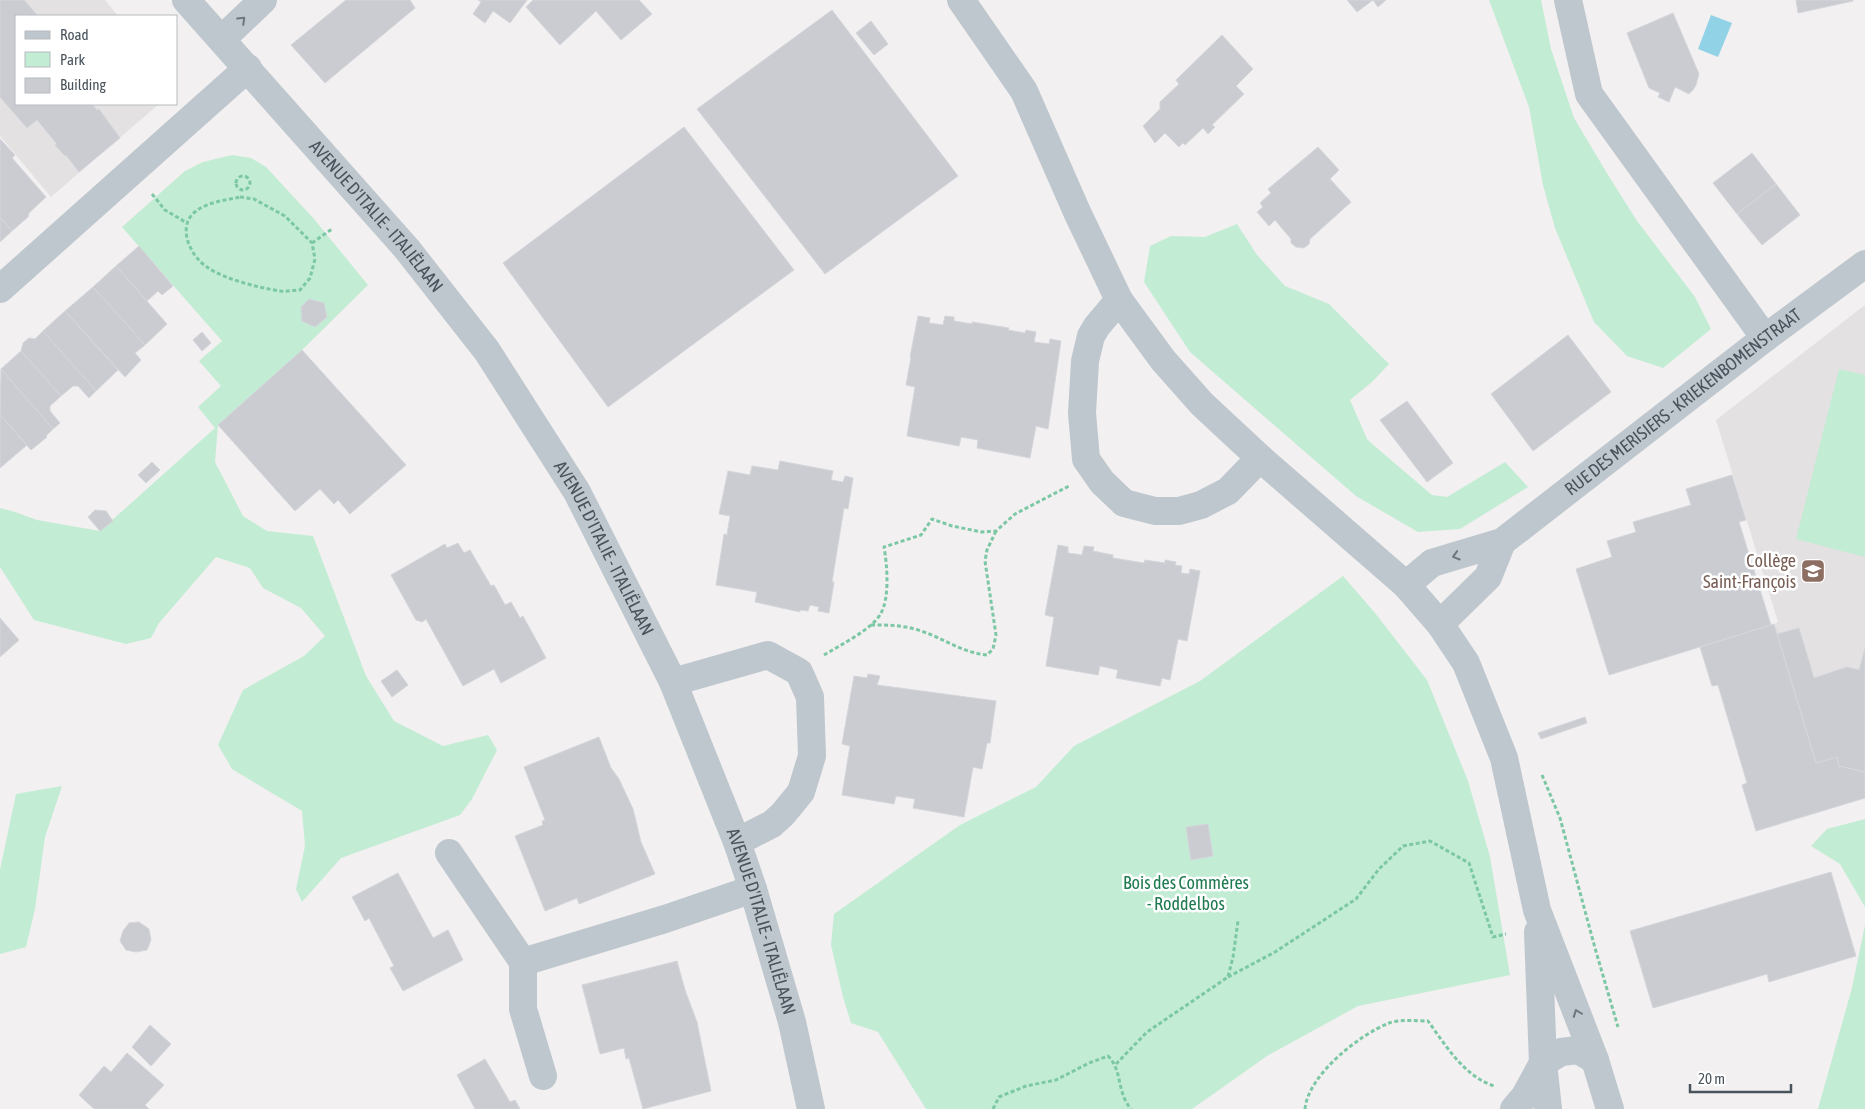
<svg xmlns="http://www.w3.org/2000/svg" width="1865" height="1109" viewBox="0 0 1865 1109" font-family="'Asap Condensed',sans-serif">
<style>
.education{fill:#e3e1e1}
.green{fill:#c2ecd4}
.water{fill:#92d2e6}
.building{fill:#caccd2;stroke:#d4d6db}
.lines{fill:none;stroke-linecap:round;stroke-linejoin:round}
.path{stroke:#7cc8a5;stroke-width:3;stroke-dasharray:4 2.5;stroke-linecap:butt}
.minor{stroke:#bfc7ce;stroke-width:28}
.oneway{stroke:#6c767e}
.labels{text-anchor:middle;stroke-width:5;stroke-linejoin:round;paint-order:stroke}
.street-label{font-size:18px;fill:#49535c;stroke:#fff}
.education-label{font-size:18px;fill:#785e54;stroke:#fff;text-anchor:end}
.park-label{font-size:18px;fill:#1e7a4f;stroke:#fff}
</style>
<rect width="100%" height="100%" fill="#f2f0f0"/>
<path class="education" d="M 0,0 L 105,0 L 118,16 L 16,16 L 16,104 L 159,104 L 51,197 L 0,136 Z
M 1865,305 L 1865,772 L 1816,763 L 1774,624 L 1778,622 L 1716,420 Z"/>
<path class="green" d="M 1489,0 L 1541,0 L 1551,49 L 1574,118 L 1608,175 L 1637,221 L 1695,297 L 1711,329 L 1663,368 L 1627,356 L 1594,322 L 1555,228 L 1543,185 L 1529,107 Z
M 232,155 L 251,158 L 266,167 L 314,219 L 368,285 L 302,350 L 218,425 L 215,462 L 243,516 L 267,531 L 313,536 L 366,676 L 394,721 L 443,746 L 488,735 L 497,750 L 472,799 L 460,815 L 341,858 L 302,902 L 296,889 L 305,846 L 302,811 L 232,769 L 218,745 L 243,690 L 304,656 L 325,636 L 301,608 L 263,588 L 250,568 L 216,557 L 159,623 L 151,638 L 126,644 L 34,620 L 0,567 L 0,508 L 15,512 L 37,520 L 100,531 L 215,428 L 198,407 L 221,386 L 199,361 L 222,341 L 122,227 L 185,171 L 203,162 Z
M 1237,224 L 1257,255 L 1285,286 L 1329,304 L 1389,364 L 1372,382 L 1350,400 L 1367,439 L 1371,443 L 1432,495 L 1447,497 L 1505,462 L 1528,487 L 1460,529 L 1418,532 L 1356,496 L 1190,352 L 1144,282 L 1150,246 L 1171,236 L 1205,237 Z
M 1839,369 L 1865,375 L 1865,557 L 1796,539 Z
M 1343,576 L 1375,613 L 1427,680 L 1468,781 L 1490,857 L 1510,975 L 1358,1006 L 1267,1056 L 1192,1109 L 926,1109 L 878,1032 L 851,1023 L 843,997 L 831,945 L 834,914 L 960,825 L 1036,787 L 1074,746 L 1200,681 Z
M 62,786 L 45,837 L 35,909 L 26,947 L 0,954 L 0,870 L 16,794 Z
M 1865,819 L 1865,907 L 1840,864 L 1811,846 L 1827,829 Z
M 1865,925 L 1865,1109 L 1818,1109 L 1852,988 Z"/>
<path class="water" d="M 1711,15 L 1732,23 L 1718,57 L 1698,49 Z"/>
<path class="building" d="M 0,0 L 24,0 L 38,16 L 16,16 L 16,104 L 92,104 L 97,110 L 99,109 L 120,138 L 79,172 L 66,155 L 65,156 L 55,145 L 57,144 L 37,120 L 27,128 L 0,97 Z
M 346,0 L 410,0 L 415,8 L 325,83 L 291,45 Z
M 478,0 L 527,0 L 510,23 L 493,11 L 485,23 L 473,14 L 481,2 Z
M 533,0 L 639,0 L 652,14 L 621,40 L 596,11 L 560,45 L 526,7 Z
M 1347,0 L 1386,0 L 1378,7 L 1373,0 L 1357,12 Z
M 1796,0 L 1853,0 L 1853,1 L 1798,13 Z
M 832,10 L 958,176 L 825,274 L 697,109 Z
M 1673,13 L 1699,74 L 1696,85 L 1693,90 L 1689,94 L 1675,87 L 1669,102 L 1658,97 L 1660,93 L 1649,88 L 1627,33 Z
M 871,21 L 888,44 L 874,55 L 856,33 Z
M 1222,35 L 1253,69 L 1236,86 L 1244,94 L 1212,125 L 1215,127 L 1208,134 L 1203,128 L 1185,145 L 1183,143 L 1179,147 L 1165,133 L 1155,143 L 1143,126 L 1160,109 L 1160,102 L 1179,84 L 1176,80 Z
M 684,127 L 794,270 L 608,407 L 503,263 Z
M 0,139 L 15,155 L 12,158 L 46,197 L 29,213 L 28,217 L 12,231 L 0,217 Z
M 1318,147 L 1339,170 L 1330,179 L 1351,202 L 1310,239 L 1309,244 L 1304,248 L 1296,247 L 1291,243 L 1291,239 L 1275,220 L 1269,226 L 1257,212 L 1263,207 L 1260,203 L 1271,193 L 1268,189 Z
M 1752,153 L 1776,184 L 1737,214 L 1713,183 Z
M 1776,184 L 1800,215 L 1762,245 L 1737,214 Z
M 0,217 L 12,231 L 0,242 Z
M 139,246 L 173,286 L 162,295 L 158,291 L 147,301 L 116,266 Z
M 116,266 L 167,324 L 145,345 L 93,287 Z
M 93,287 L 145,345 L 135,353 L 141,360 L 125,377 L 65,311 Z
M 309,299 L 324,303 L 327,317 L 315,327 L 302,321 L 301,307 Z
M 65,311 L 118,370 L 96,391 L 43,331 Z
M 918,316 L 930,318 L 929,323 L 943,325 L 945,316 L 954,317 L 954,321 L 972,324 L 972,322 L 1009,328 L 1008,330 L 1025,333 L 1026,330 L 1036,332 L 1034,342 L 1049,344 L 1050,339 L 1061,341 L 1048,429 L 1036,426 L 1030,458 L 977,448 L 978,440 L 961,437 L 959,446 L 907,436 L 915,387 L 906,385 L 911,357 L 910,357 Z
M 43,331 L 96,391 L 89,398 L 78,386 L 73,386 L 61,396 L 21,351 L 23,343 L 29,338 L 35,339 Z
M 202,332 L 211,343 L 202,351 L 193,340 Z
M 1568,335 L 1611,392 L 1533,451 L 1491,394 Z
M 302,350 L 406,465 L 350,514 L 338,500 L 334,504 L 320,489 L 295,511 L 218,425 Z
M 21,351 L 61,396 L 50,406 L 50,411 L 60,423 L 53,429 L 1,369 Z
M 1,369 L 53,429 L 46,436 L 47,437 L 31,450 L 0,415 Z
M 1407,401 L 1453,463 L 1427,482 L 1380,420 Z
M 0,415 L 27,445 L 0,468 Z
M 780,461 L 833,471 L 831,480 L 843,482 L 845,476 L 853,478 L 848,509 L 844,508 L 832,582 L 834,582 L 829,613 L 818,611 L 819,607 L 810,605 L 808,611 L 800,610 L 800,612 L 755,602 L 757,592 L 716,585 L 724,534 L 727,535 L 730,516 L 719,514 L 728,471 L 750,475 L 752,466 L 778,470 Z
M 152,462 L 160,470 L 146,483 L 138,475 Z
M 1732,475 L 1746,520 L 1739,522 L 1771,625 L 1609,675 L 1576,569 L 1612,557 L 1607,541 L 1636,532 L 1633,522 L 1691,505 L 1686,489 Z
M 95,510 L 106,511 L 113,521 L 100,531 L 88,517 Z
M 458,543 L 464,553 L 470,550 L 491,586 L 494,585 L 505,605 L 511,602 L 520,618 L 523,616 L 546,658 L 501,683 L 494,669 L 463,686 L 426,619 L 422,622 L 416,620 L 391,575 L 445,544 L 447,548 Z
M 1058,545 L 1068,547 L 1068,553 L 1082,555 L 1084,546 L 1094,547 L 1093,551 L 1113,555 L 1113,558 L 1144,563 L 1145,560 L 1165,563 L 1165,560 L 1176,562 L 1175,565 L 1182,566 L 1181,573 L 1189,574 L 1190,569 L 1200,571 L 1187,641 L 1178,639 L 1170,680 L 1162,678 L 1160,686 L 1116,678 L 1118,670 L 1100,666 L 1098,675 L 1046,666 L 1054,617 L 1045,615 Z
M 0,618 L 19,640 L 0,657 Z
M 1774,624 L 1816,763 L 1837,757 L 1839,766 L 1865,772 L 1865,798 L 1756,831 L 1742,785 L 1747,783 L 1718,685 L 1712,686 L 1700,647 Z
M 1799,628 L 1814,678 L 1847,667 L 1859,670 L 1865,648 L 1865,772 L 1839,766 L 1837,757 L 1816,763 L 1777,634 Z
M 397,670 L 408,685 L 392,697 L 381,681 Z
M 868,674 L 880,676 L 877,685 L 996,701 L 990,743 L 987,743 L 982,769 L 973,767 L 964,817 L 913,808 L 915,799 L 896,796 L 894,804 L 842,795 L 850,746 L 842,744 L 854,676 L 867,678 Z
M 1585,717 L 1587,723 L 1541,739 L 1538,733 Z
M 599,737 L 611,768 L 619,779 L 633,809 L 641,842 L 655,874 L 579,904 L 577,898 L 545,911 L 515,836 L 543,825 L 542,821 L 545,820 L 524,767 Z
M 1208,824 L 1213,856 L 1191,860 L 1186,827 Z
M 1831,872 L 1856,956 L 1769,982 L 1767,974 L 1653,1008 L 1630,931 Z
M 398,873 L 433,938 L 448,930 L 463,960 L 403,991 L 390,968 L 394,966 L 369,918 L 365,921 L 352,897 Z
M 139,922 L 149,929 L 151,940 L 147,950 L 136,952 L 126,950 L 120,941 L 123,931 L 129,923 Z
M 677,961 L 685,990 L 697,1022 L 711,1091 L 643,1109 L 629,1058 L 626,1059 L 624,1048 L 600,1054 L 582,985 Z
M 150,1025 L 171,1044 L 151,1066 L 132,1047 Z
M 127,1053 L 164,1085 L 145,1105 L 149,1109 L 94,1109 L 79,1095 L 104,1066 L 111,1072 Z
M 485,1059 L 510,1102 L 515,1100 L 520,1109 L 475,1109 L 457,1075 Z"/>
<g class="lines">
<path class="path" d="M236 183a7 7 0 1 1 14 0a7 7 0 1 1-14 0Z
M 152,194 L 165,210 L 187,223
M 240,197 L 254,199 L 285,216 L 312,243 L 315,259 L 310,278 L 300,290 C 293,290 286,292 280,291 C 260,288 223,279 207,267 C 190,256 176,226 196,211 C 208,202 226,200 240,197 Z
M 312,243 L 332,229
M 871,625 C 888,625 904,625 921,631 C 943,638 963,653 987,655 L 993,649 L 996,635 L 985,561 L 987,550 L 996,531
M 824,655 C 839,646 874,628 881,613 C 890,597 887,564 884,547 L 921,535 L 932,519 L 952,526 L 982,532 L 996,531 L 1015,514 L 1069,486
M 1542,775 L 1560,818 L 1595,948 L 1618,1027
M 1228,977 L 1275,952 L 1356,899 L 1379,869 L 1403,846 L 1430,841 L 1469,863 L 1493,937 L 1506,934
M 1116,1064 L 1147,1032 L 1228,977 L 1233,957 L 1238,921
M 993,1109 L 999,1097 L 1026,1086 L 1056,1080 L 1089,1063 L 1108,1056 C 1123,1071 1116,1091 1131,1109
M 1305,1109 C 1308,1075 1359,1035 1389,1023 C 1400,1019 1417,1021 1428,1021 C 1446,1046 1464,1076 1494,1086"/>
<g class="minor">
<path id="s1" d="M 186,0 L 407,249 L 487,351 L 577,492 L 673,682 L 737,842 L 753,889 L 792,1022 L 811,1109"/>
<path d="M 961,0 L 1024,91 L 1077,212 L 1119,300 L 1163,360 L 1202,404 L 1260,458 L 1406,585 L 1440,624 L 1466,663 L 1504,758 L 1537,910 L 1595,1060 L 1610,1109"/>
<path d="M 1568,0 L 1589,94 L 1765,338"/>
<path d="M 222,39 L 263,0"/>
<path d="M 0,289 L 248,68"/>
<path d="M 1119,300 L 1097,326 L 1091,336 L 1085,361 L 1082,413 L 1086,459 L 1102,482 L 1124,503 L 1155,511 L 1179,511 L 1201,505 L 1228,491 L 1260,458"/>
<path id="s2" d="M 1406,585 L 1432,563 L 1502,542 L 1765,338 L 1865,264"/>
<path d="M 1440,624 L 1488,577 L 1502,542"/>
<path d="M 673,682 L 768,655 L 799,672 L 810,697 L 812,756 L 801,792 L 783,814 L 772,824 L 737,842"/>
<path d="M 449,853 L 523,962 L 665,919 L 753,889"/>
<path d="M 1538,932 L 1543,1063 L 1548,1109"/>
<path d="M 523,962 L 523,1009 L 543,1076"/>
<path d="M 1514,1109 L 1525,1096 L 1543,1063 L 1561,1052 L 1578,1050 L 1595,1060"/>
</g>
</g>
<defs><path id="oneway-chevron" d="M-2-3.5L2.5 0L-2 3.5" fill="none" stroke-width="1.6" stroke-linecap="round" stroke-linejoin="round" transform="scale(1.25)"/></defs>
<g class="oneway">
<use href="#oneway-chevron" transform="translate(242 20) rotate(-44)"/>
<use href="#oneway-chevron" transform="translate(1456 556) rotate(163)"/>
<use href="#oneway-chevron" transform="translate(1577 1013) rotate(-111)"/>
</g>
<defs>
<symbol id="school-square" viewBox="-11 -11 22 22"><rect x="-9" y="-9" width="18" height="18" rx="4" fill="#8d6e63" stroke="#fff"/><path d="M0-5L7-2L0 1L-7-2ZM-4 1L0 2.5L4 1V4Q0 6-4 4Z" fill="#fff"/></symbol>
</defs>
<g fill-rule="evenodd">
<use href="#school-square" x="1799" y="557" width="28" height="28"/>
</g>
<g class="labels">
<g class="street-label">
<text dy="6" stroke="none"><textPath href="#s1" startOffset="288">AVENUE D'ITALIE - ITALIËLAAN</textPath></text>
<text dy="6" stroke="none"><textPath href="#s2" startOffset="336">RUE DES MERISIERS - KRIEKENBOMENSTRAAT</textPath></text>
<text dy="6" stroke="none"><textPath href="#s1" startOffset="692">AVENUE D'ITALIE - ITALIËLAAN</textPath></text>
<text dy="6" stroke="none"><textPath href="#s1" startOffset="1098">AVENUE D'ITALIE - ITALIËLAAN</textPath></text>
</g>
<g class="education-label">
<text x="1796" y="567">Collège<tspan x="1796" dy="21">Saint-François</tspan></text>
</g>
<g class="park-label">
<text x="1186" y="889">Bois des Commères<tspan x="1186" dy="21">- Roddelbos</tspan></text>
</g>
</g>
<rect x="15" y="15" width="162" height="90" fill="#ffffff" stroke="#b6babe"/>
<rect x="25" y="31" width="25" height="8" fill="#bfc7ce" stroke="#b6babe"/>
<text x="60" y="40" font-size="15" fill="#49535c">Road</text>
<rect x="25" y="52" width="25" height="15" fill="#c2ecd4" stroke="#b6babe"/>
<text x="60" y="65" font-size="15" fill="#49535c">Park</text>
<rect x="25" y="78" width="25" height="15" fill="#caccd2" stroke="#b6babe"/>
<text x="60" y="90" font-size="15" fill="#49535c">Building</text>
<path d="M1690 1084v8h101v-8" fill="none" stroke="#49535c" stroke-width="2.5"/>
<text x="1698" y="1084" font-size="15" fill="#49535c" stroke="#ffffff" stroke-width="4" paint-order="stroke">20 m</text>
</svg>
